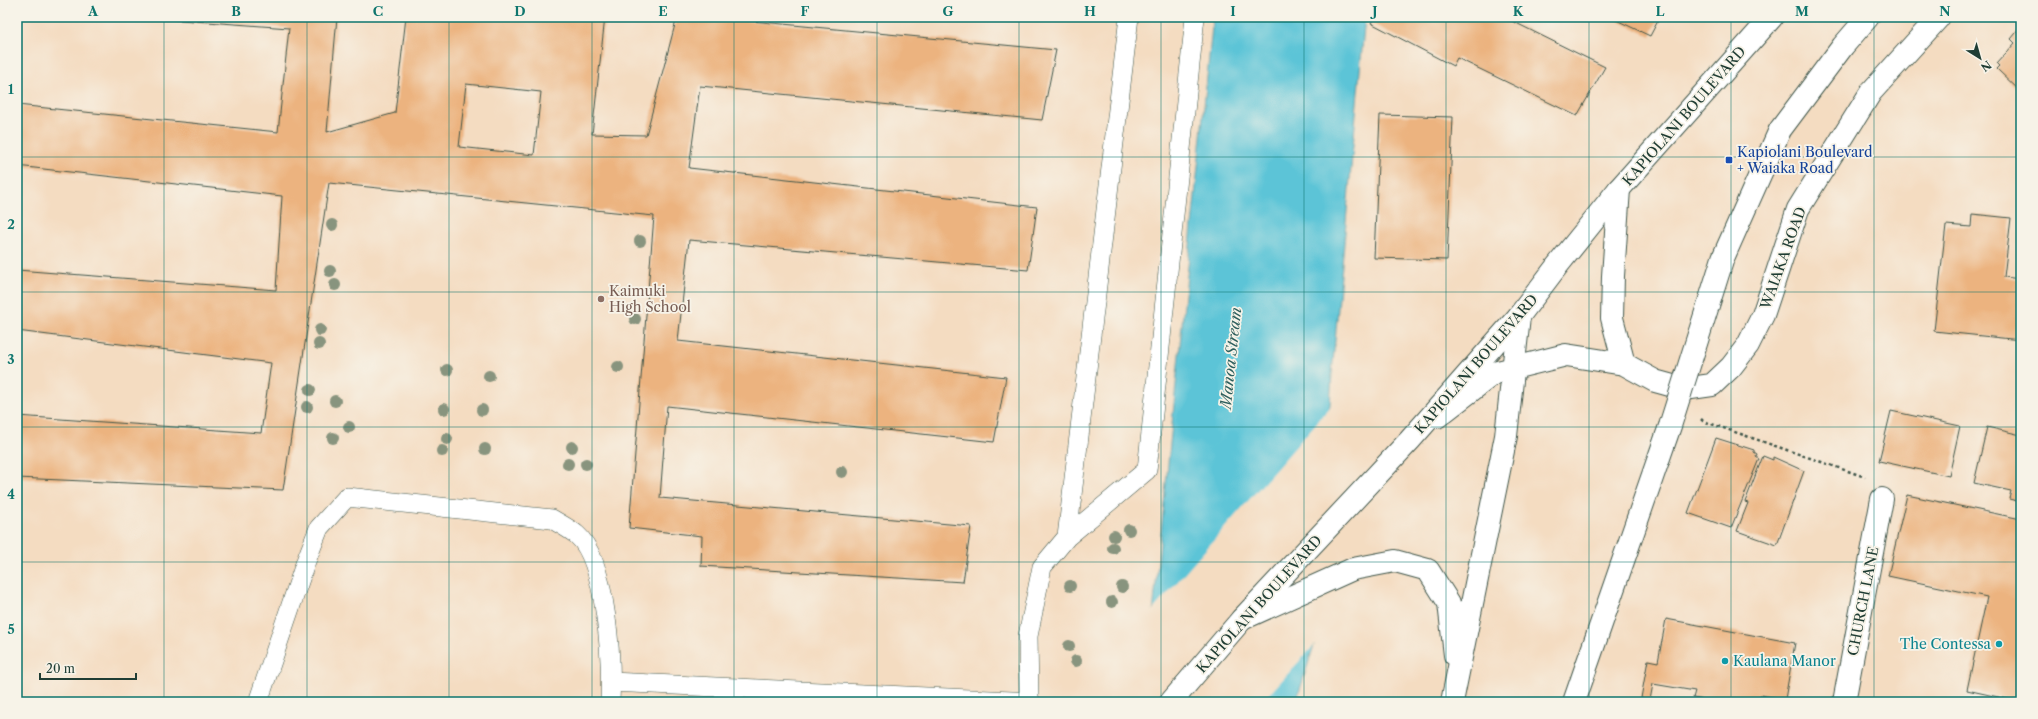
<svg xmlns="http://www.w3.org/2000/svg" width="2038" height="719" viewBox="0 0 2038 719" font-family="'Libre Caslon Text',serif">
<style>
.water{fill:#5bc4d7;stroke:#3d8086}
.pier{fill:#f4dcc1}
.building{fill:#ecb37f;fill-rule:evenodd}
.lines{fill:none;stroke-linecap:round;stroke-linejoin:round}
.lane-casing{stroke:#3f5549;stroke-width:20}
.street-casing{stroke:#3f5549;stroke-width:24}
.primary-casing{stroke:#3f5549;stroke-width:24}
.highway-casing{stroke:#3f5549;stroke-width:24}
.path{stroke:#3f5549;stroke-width:2.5;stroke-dasharray:3 3;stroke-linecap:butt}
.lane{stroke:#fff;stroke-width:19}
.street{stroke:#fff;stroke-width:22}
.primary{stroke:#fff;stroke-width:22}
.highway{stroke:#fff;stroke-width:22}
.highway-bridge-casing{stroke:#3f5549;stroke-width:24;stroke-linecap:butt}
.highway-bridge{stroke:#fff;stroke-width:22}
.tree{fill:#88947e}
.grid{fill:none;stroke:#0f766e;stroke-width:1;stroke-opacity:0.55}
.transit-dot{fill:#1a4fb4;stroke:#f7f3e8;stroke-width:1.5}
.education-dot{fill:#8d6e63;stroke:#f7f3e8;stroke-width:1.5}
.culture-dot{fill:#0f9aa8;stroke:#f7f3e8;stroke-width:1.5}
.labels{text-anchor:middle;stroke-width:3.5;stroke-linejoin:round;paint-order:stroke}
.street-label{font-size:14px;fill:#1f3d34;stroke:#f7f3e8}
.transit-label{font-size:14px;fill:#164399;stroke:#f7f3e8;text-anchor:start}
.education-label{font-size:14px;fill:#785e54;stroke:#f7f3e8;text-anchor:start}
.culture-label{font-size:14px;fill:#0d838f;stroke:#f7f3e8;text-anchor:end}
.water-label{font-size:15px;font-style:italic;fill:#2e5f5d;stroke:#f7f3e8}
.neatline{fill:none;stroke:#0f766e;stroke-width:1.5}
.grid-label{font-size:13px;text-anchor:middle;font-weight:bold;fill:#0f766e}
</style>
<rect width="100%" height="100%" fill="#f7f3e8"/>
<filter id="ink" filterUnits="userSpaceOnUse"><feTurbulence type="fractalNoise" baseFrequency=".025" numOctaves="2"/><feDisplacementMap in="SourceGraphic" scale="8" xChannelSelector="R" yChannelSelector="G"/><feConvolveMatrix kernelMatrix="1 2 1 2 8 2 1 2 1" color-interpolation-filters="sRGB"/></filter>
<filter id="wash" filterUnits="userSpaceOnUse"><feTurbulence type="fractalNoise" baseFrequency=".012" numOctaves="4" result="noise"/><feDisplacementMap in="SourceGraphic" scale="16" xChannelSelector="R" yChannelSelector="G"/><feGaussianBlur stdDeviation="0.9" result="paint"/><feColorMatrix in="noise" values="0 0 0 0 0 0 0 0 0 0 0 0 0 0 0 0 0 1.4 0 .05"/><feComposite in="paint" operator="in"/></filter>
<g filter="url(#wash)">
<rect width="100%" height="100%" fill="#f4dcc1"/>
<path class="water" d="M 1213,17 L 1365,17 L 1332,373 L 1315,642 L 1296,702 L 1144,702 Z"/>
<path class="pier" d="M 1332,405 L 1318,641 L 1262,702 L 1142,702 L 1151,612 Z"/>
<g id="blocks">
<path class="building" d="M 139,17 L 337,17 L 327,132 L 395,113 L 406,17 L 605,17 L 592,134 L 646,135 L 677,17 L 709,17 L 1056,50 L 1042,120 L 700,86 L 689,168 L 1037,207 L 1028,270 L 689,240 L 678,341 L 1006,377 L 994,442 L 667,406 L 660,498 L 971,526 L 963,582 L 701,566 L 702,536 L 629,528 L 654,216 L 329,183 L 283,490 L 17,478 L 17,416 L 261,433 L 271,363 L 17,331 L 17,270 L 276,290 L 282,196 L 17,166 L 17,105 L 278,132 L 289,28 ZM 466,84 L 541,92 L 534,155 L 459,147 Z
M 1374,17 L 1469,17 L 1472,19 L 1473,17 L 1504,17 L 1605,67 L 1577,116 L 1457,58 L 1453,66 L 1371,23 Z
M 1610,17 L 1660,17 L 1650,36 Z
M 2021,27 L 2021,92 L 1997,69 L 2000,66 L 1997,63 L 2015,43 L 2011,39 Z
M 1380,115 L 1453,117 L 1447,260 L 1374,258 Z
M 1972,214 L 2011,218 L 2004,277 L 2021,279 L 2021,340 L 1934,331 L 1946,225 L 1971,227 Z
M 1891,411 L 1960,426 L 1949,476 L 1879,461 Z
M 1987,427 L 2021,435 L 2021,502 L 2009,499 L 2011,491 L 1974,483 Z
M 1716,438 L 1754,450 L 1754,452 L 1757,454 L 1756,457 L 1759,459 L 1731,528 L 1688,513 Z
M 1763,456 L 1773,460 L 1773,457 L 1804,471 L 1777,545 L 1737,531 L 1748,503 L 1745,502 Z
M 1907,495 L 2021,519 L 2021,702 L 1967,690 L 1987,597 L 1888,576 Z
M 1666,619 L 1795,643 L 1785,699 L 1760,695 L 1759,702 L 1717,702 L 1693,698 L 1695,691 L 1653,684 L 1650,700 L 1641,698 L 1648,660 L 1658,662 Z"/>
</g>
</g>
<g filter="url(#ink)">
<use href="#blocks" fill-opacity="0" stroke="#3f5549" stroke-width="1"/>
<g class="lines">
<defs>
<path id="lane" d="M 1067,537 L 1129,17
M 611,682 L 1031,702
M 1029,701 L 1028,636 L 1042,567 L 1067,537 L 1147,470 L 1195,17
M 258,702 L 306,561 L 319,528 L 347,497 L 552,519 C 560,524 570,529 577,535 C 607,561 612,664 610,702"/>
<path id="street" d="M 1619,189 L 1613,276 L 1612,318 L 1624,364
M 1437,417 L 1494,373 L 1566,355 L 1624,364 L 1655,381 L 1684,389 L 1712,385 L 1731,367 L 1748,345 L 1763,315 L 1798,209 L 1871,92 L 1939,17
M 1844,702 L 1882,499"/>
<path id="primary" d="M 1171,702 L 1242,619 L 1410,440 L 1519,316 L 1557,266 L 1619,189 L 1772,17"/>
<path id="highway" d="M 1780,130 L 1843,46 L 1868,17
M 1242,619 L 1353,569 L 1395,561 L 1428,570 L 1449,603 L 1455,655
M 1452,702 L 1506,436 L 1519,316"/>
</defs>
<use href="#lane" class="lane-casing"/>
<use href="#street" class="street-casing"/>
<use href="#primary" class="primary-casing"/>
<use href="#highway" class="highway-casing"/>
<path class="path" d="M 1701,419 L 1703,421 L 1865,477"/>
<use href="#lane" class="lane"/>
<use href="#street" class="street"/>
<use href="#primary" class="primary"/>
<use href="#highway" class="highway"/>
<defs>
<path id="highway-bridge" d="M 1574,702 L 1670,426 L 1723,258 L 1780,130"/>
</defs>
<use href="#highway-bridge" class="highway-bridge-casing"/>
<use href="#highway-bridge" class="highway-bridge"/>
</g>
<g class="tree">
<circle cx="332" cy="225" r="6"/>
<circle cx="640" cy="241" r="6"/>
<circle cx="330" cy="271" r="6"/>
<circle cx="335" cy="285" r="6"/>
<circle cx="635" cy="319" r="6"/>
<circle cx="320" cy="330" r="6"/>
<circle cx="319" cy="344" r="6"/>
<circle cx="618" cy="367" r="6"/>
<circle cx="447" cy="370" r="6"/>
<circle cx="489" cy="376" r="6"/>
<circle cx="310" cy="390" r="6"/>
<circle cx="335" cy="401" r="6"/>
<circle cx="307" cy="407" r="6"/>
<circle cx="444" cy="409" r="6"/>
<circle cx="482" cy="410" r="6"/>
<circle cx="349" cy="427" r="6"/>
<circle cx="333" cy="438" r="6"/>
<circle cx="447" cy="439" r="6"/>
<circle cx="572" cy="447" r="6"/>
<circle cx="485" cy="449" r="6"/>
<circle cx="442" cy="451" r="6"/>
<circle cx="568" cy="464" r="6"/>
<circle cx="586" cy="464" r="6"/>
<circle cx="842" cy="472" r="6"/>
<circle cx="1129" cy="530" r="6"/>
<circle cx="1114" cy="536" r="6"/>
<circle cx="1113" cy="548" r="6"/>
<circle cx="1070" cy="586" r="6"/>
<circle cx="1122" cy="587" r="6"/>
<circle cx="1112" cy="602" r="6"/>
<circle cx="1069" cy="646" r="6"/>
<circle cx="1076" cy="661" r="6"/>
</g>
</g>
<path class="grid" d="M 164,17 L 164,702M 307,17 L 307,702M 449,17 L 449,702M 592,17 L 592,702M 734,17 L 734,702M 877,17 L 877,702M 1019,17 L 1019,702M 1161,17 L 1161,702M 1304,17 L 1304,702M 1446,17 L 1446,702M 1589,17 L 1589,702M 1731,17 L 1731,702M 1874,17 L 1874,702M 17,157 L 2021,157M 17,292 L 2021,292M 17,427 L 2021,427M 17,562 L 2021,562"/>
<rect class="transit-dot" x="1725" y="156" width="8" height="8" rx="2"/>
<circle class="education-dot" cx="601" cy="299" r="4"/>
<g class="culture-dot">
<circle cx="1999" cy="644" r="4"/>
<circle cx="1725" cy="661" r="4"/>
</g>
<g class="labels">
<g class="street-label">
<text transform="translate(1684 116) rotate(-49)" y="5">KAPIOLANI BOULEVARD</text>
<text transform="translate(1783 258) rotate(-70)" y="5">WAIAKA ROAD</text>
<text transform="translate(1476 364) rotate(-49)" y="5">KAPIOLANI BOULEVARD</text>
<text transform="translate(1863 601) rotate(-79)" y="5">CHURCH LANE</text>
<text transform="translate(1259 604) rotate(-48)" y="5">KAPIOLANI BOULEVARD</text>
</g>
<g class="transit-label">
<text x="1737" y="157">Kapiolani Boulevard<tspan x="1737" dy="16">+ Waiaka Road</tspan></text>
</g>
<g class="education-label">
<text x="609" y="296">Kaimuki<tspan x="609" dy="16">High School</tspan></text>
</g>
<g class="culture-label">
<text x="1991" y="649">The Contessa</text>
<text x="1733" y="666" text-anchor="start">Kaulana Manor</text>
</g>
<g class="water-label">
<text transform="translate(1231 358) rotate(-84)" y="5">Manoa Stream</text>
</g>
</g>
<rect width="2038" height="719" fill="none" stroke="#f7f3e8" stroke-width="44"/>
<g transform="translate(1980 58) rotate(143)" stroke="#f7f3e8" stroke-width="3" paint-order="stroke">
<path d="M0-3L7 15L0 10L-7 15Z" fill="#1f3d34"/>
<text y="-6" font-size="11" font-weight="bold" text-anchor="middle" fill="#1f3d34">N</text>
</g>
<path d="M40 673v6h96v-6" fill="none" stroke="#1f3d34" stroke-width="2"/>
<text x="46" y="673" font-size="12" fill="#1f3d34" stroke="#f7f3e8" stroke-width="3" paint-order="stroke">20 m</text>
<rect x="22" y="22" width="1994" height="675" class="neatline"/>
<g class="grid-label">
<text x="93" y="16">A</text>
<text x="236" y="16">B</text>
<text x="378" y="16">C</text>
<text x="520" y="16">D</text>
<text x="663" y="16">E</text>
<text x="805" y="16">F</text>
<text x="948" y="16">G</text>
<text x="1090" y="16">H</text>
<text x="1233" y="16">I</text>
<text x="1375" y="16">J</text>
<text x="1518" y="16">K</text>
<text x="1660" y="16">L</text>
<text x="1802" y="16">M</text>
<text x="1945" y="16">N</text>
<text x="11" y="94">1</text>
<text x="11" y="229">2</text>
<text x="11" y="364">3</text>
<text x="11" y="499">4</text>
<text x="11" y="634">5</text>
</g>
</svg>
